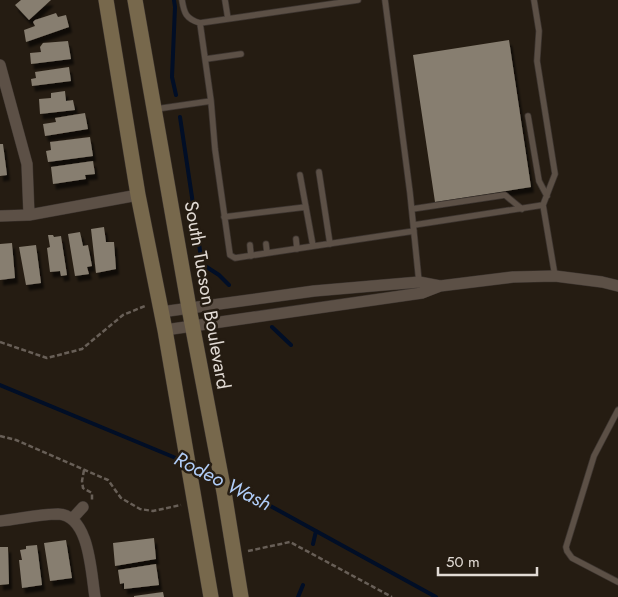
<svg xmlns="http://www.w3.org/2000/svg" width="618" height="597" viewBox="0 0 618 597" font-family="Jost,sans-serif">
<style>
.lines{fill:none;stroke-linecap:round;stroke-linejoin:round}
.stream{stroke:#010e26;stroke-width:4}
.building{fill:#877e70;filter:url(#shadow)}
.lane-casing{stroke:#3d3530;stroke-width:7}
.street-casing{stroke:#3d3530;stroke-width:12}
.secondary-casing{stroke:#3d3530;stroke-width:16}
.path{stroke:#685f57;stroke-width:2.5;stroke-dasharray:5 2.5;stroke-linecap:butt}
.lane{stroke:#5c5046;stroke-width:5.5}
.street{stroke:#5c5046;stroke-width:11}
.secondary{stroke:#77684c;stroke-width:15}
.labels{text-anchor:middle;stroke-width:5;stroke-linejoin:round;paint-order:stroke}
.street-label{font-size:19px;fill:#e2dbd5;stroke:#251c12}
.water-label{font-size:20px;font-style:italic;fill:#b0cdf8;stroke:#251c12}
</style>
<defs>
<filter id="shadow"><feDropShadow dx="3" dy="5.5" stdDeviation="1" flood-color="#0009"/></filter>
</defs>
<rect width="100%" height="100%" fill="#251c12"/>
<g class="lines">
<path class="stream" d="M 174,0 L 175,7 L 172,77 L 176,95
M 180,117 L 202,264 L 219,275 L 229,285
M 272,327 L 291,345
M 0,385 L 183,461
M 192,465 L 217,477
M 225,481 L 436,597
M 313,544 L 316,531
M 298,597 L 303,585"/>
</g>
<path class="building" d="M 21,0 L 51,0 L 29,20 L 15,5 Z
M 56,13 L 58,17 L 66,15 L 69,27 L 26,42 L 24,30 L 35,26 L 33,22 L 35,20 Z
M 509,40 L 531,187 L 435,202 L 413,55 Z
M 68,41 L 71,59 L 31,64 L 30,53 L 41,52 L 40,47 L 43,43 Z
M 69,67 L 71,81 L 32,86 L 31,79 L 36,78 L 35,72 Z
M 65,91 L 66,101 L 73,100 L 75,110 L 40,114 L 39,99 L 51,98 L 51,93 Z
M 85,113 L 88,129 L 45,136 L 43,124 L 56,122 L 55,118 Z
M 90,137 L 93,156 L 48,162 L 46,151 L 51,150 L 50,142 Z
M 0,144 L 3,144 L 7,175 L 0,176 Z
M 93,161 L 95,174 L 85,175 L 86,179 L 53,184 L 51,167 Z
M 104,227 L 106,242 L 114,242 L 116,269 L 96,273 L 91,229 Z
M 80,232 L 83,246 L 88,245 L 92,266 L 87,267 L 89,274 L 75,276 L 68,234 Z
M 48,235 L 53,235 L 54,237 L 61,236 L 67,275 L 61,276 L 60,271 L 50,272 L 47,248 L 50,247 Z
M 12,243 L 15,278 L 0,280 L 0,244 Z
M 36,245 L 41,283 L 26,285 L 19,247 Z
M 154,538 L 156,559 L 115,566 L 113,543 Z
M 66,540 L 72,578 L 50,581 L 44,543 Z
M 37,545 L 42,585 L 22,588 L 19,560 L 22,560 L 20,550 L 26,549 L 26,546 Z
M 0,547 L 8,547 L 9,584 L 0,585 Z
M 156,564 L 159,585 L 124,589 L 124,583 L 120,584 L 118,570 Z
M 163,592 L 164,597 L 134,597 L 134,596 Z"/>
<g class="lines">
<defs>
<path id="lane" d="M 182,0 C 184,13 186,19 200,23
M 225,0 L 228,19
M 358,0 L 200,23 L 211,101 L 215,149 L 230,255 L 235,258 L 414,231
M 385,0 L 410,193 L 419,282
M 534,0 L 539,31 L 537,61 L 555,174 L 543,205 L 555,276
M 206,59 L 241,54
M 156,109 L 211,101
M 528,116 L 539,181 L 547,196
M 319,172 L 330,244
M 300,175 L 313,246
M 412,209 L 505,195 L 522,209
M 224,217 L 306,207
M 414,225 L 543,205
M 296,239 L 297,249
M 266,244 L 267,253
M 250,245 L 251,256
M 618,410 L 594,456 L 566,547 L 567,551 L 572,558 L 618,582"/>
<path id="street" d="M 0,65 L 27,164 L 29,215
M 0,216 L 29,215 L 138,195
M 161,312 L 314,291 L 419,282 L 440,286
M 165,330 L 422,293 L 440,286 L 513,277 L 555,276 L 602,282 L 618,286
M 72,519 L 83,507
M 0,521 C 19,519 39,514 58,514 C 90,515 91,574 95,597"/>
<path id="secondary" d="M 106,0 L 138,195 L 165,330 L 211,597
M 135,0 L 189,308 L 224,492 L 241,597"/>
</defs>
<use href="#lane" class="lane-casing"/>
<use href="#street" class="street-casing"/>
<use href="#secondary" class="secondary-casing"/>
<path class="path" d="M 0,342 L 47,358 L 82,349 L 123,315 L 145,306
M 0,436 L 16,440 L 108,480 L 121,498 L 140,509 L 153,511 L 181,505
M 84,470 L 82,481 L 83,488 L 92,493 L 92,500
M 248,551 L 290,542 L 392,597"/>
<use href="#lane" class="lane"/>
<use href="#street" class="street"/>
<use href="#secondary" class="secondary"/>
</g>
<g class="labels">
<g class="street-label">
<text transform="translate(208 295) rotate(80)" y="7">South Tucson Boulevard</text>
</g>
<g class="water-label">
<text transform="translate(223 481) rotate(27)" y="7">Rodeo Wash</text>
</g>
</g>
<path d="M438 567v8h99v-8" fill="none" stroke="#e2dbd5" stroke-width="2.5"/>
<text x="446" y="567" font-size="15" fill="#e2dbd5" stroke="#251c12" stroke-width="4" paint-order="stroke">50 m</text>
</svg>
